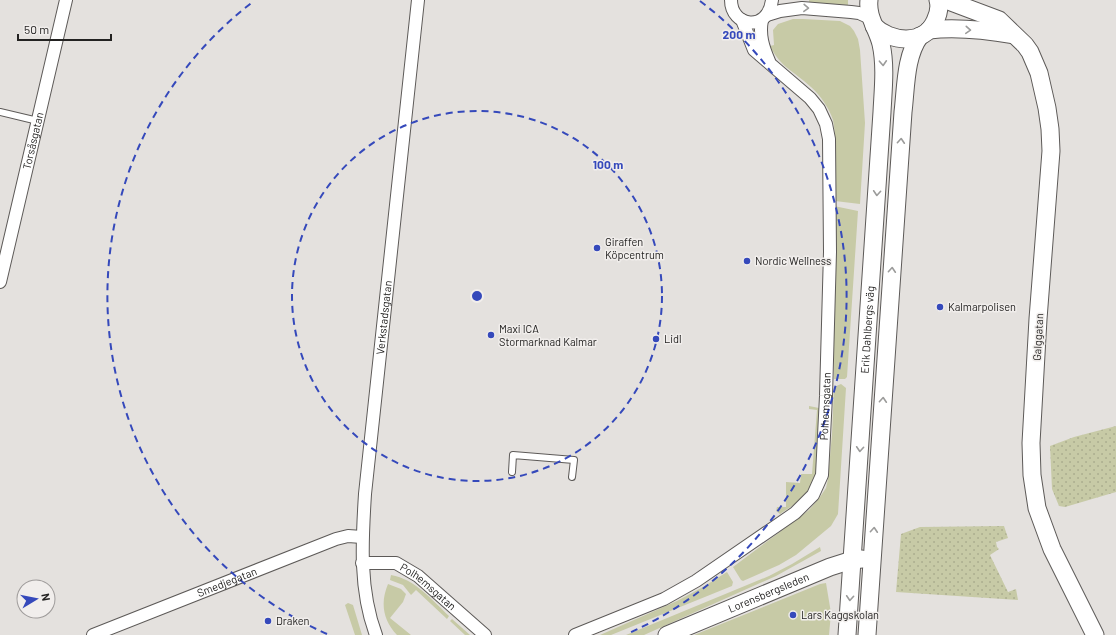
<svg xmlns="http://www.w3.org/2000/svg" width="1116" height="635" viewBox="0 0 1116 635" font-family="Barlow,sans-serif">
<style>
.grass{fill:#c7caa6}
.park{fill:url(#park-dots)}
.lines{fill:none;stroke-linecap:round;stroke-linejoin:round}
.lane-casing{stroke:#5d5a58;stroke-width:8}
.street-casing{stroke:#5d5a58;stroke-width:14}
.secondary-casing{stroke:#5d5a58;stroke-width:19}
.lane{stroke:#fff;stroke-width:6}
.street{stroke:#fff;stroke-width:12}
.secondary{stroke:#fff;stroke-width:17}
.oneway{stroke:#9c9c9b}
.ring{fill:none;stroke:#3549bb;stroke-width:2;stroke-dasharray:7 5}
.poi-dot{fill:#3549bb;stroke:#f1eeec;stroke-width:1.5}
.labels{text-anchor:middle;stroke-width:3;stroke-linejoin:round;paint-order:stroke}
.street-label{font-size:11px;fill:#232221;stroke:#f1eeec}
.poi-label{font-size:11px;fill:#232221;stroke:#f1eeec;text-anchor:start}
.centre{fill:#3549bb;stroke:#f1eeec;stroke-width:2}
.ring-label{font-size:12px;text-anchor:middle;font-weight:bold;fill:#3549bb;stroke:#f1eeec;stroke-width:3;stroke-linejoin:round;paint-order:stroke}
</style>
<defs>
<pattern id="park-dots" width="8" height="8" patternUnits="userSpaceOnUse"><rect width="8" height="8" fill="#c7caa6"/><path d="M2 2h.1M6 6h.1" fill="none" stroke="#abad8f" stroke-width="1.8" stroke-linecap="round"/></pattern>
</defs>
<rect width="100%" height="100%" fill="#e4e1de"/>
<path class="grass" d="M 809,0 L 848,0 L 848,5 L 809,3 Z
M 793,19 L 803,19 L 840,21 L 850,26 L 854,31 L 858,39 L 860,50 L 865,123 L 860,204 L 835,201 C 835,184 835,168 835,151 C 835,141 835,130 833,120 C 829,108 821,96 811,87 C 794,71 781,68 770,46 L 774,45 L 773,30 L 778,24 Z
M 834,206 L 858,211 L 847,377 L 845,379 L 834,379 Z
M 841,384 L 846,388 L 838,514 L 831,526 L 796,555 L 779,565 L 743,581 L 741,580 L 733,567 L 809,510 L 820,497 L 826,488 L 828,479 L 832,434 L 834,387 Z
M 809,406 L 819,408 L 820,413 L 816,477 L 809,489 L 801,500 L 780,514 L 776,511 L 777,507 L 786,507 L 786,482 L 800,483 L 801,474 L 812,474 L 817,410 L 809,409 Z
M 820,547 L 821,551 L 776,576 L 644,635 L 626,635 L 769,576 L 792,564 Z
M 727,572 L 733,582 L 732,586 L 611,635 L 600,635 L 677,601 L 703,587 Z
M 391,575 C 415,579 432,600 449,616 L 447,619 L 416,590 L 411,595 L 403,585 L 390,580 Z
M 826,583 L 831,613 L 829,635 L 694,635 L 820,584 Z
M 388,584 L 401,589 L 406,594 L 403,602 L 390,618 L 411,635 L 397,635 C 383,620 380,603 388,584 Z
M 348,603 L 353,605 L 362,635 L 355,635 L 345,605 Z
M 452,619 L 470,635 L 465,635 L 450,621 Z"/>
<path class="park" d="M 1116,426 L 1116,492 L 1065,507 L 1059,506 L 1052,489 L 1050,446 L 1074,437 Z
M 1004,526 L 1008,538 L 996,542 L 997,547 L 999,549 L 990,555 L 1008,592 L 1016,589 L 1018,600 L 896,592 L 901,534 L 920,527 Z"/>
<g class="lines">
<defs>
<path id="lane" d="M 0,112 L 38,121
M 512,472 L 513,455 L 574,460 L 572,477"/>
<g id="street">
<path d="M 731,0 C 731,27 768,33 772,0"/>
<path d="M 767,15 L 780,11 L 802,8 L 851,12 L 859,13 L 870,18"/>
<path d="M 762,20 C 759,35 763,47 769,61"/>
<path id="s1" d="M 0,282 L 66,0"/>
<path id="s2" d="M 362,563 L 396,563 L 418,576 L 485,635"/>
<path id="s3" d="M 93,635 L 336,539 L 348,536 L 362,537"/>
<path id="s4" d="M 376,635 C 359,590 362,541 365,494 L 418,0"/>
<path id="s5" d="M 575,635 L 664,599 L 696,581 L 795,513 L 813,495 L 822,475 L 826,396 L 830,252 L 829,139 L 826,124 L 819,109 L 810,98 L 754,50 L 742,20"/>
</g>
<g id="secondary">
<path d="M 946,0 L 999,20 L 1025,45 L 1030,52 L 1039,73 L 1047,108 L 1050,129 L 1051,151 L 1038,319 L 1031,443 L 1032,475 L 1037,508 L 1052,549 L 1095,635"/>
<path d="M 874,26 C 890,42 924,46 935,21 C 938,15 940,7 938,0"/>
<path d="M 929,30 C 957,27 986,30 1014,35"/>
<path id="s6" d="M 667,635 L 830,567 L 852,560 L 862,559"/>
<path id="s7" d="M 847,635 L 882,112 C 883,91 886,66 881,44 C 877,28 867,17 869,0"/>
<path d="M 867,635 L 903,112 C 906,88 905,56 920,36"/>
</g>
</defs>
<use href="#lane" class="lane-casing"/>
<use href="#street" class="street-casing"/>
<use href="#secondary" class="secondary-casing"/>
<use href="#lane" class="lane"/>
<use href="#street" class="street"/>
<use href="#secondary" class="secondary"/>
</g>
<defs><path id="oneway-chevron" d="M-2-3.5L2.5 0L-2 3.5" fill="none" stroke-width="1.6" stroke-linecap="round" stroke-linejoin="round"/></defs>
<g class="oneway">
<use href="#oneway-chevron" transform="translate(806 8) rotate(2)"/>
<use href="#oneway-chevron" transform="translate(968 30) rotate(4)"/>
<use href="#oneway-chevron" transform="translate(883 63) rotate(87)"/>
<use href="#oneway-chevron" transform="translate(901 141) rotate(-86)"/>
<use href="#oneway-chevron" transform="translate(877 193) rotate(94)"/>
<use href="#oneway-chevron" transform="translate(892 270) rotate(-86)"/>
<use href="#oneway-chevron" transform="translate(883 400) rotate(-86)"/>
<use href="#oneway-chevron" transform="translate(860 449) rotate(94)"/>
<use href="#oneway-chevron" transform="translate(874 530) rotate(-86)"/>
<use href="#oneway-chevron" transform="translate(850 598) rotate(94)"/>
</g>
<g class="ring">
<circle cx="477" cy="296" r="185"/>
<path d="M327 634A370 370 0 0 1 254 1M700 1A370 370 0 0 1 627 634"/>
</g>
<g class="poi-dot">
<circle cx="597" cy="248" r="4"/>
<circle cx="747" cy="261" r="4"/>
<circle cx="940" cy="307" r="4"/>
<circle cx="491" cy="335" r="4"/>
<circle cx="656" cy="339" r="4"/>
<circle cx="793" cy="615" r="4"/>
<circle cx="268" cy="621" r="4"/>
</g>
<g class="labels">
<g class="street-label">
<text dy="4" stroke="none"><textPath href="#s1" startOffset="145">Torsåsgatan</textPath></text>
<text dy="4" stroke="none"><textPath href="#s4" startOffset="320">Verkstadsgatan</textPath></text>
<text dy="4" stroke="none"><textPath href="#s7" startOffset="306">Erik Dahlbergs väg</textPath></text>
<text transform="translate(1038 337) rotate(-87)" y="4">Galggatan</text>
<text dy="4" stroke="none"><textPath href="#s5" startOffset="369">Polhemsgatan</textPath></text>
<text dy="4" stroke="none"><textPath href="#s3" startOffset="144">Smedjegatan</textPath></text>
<text dy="4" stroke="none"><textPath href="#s2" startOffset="74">Polhemsgatan</textPath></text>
<text dy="4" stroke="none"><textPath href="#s6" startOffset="110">Lorensbergsleden</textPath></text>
</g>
<g class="poi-label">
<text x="605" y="246">Giraffen<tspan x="605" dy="13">Köpcentrum</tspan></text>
<text x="755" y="265">Nordic Wellness</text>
<text x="948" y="311">Kalmarpolisen</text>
<text x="499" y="333">Maxi ICA<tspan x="499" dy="13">Stormarknad Kalmar</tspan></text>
<text x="664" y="343">Lidl</text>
<text x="801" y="619">Lars Kaggskolan</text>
<text x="276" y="625">Draken</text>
</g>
</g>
<circle cx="477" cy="296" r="6" class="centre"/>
<g class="ring-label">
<text x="739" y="39">200 m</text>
<text x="608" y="169">100 m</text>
</g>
<g transform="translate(36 599) rotate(80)"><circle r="19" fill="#f1eeec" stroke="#9f9c9b"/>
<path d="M0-3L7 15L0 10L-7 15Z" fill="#3549bb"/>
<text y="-6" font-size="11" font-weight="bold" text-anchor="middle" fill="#232221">N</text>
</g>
<path d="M18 34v6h93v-6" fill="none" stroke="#232221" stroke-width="2"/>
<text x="24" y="34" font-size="12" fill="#232221" stroke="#f1eeec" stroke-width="3" paint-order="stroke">50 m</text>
</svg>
